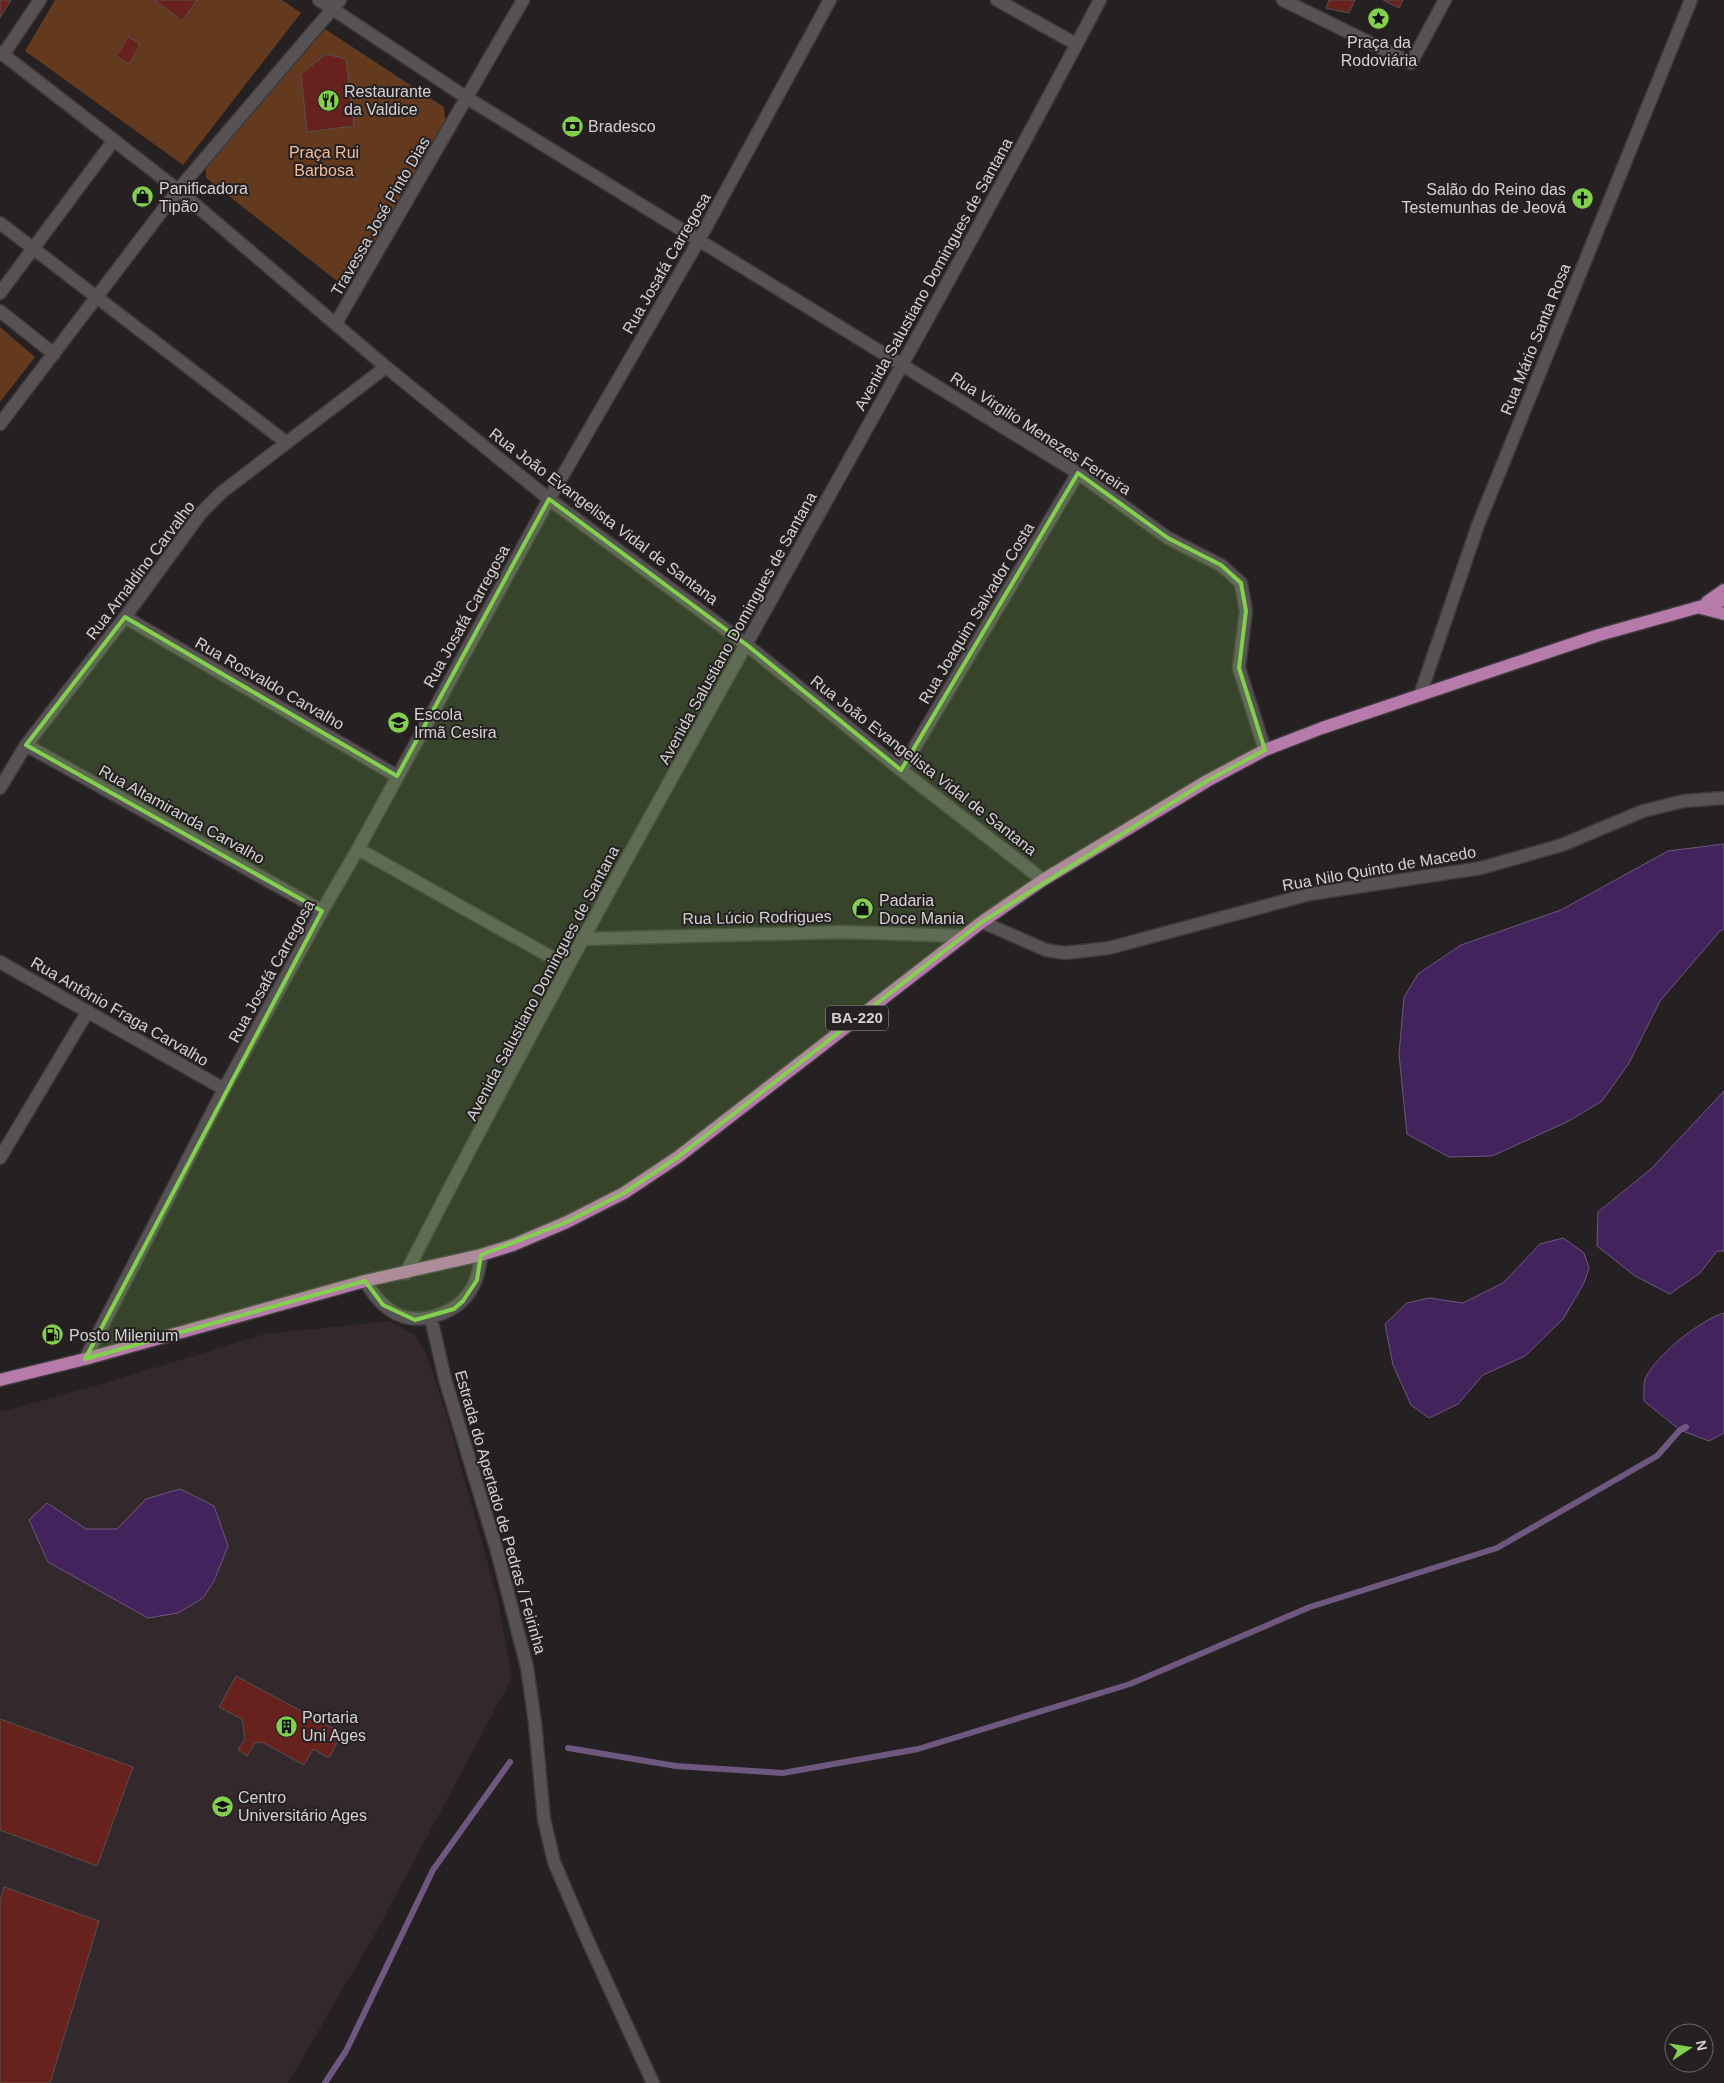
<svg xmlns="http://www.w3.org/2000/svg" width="1724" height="2083" viewBox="0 0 1724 2083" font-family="Arial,sans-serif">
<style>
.built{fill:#33282b}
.green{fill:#633a1d}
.water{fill:#42235c;stroke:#6e587f}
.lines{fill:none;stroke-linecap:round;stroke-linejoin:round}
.stream{stroke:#6e587f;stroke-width:6}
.building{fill:#68221d;stroke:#575151}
.minor-casing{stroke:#3e3a3b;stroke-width:15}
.major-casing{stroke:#3e3a3b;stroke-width:15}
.minor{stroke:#575253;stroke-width:12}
.major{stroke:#b67bab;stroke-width:12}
.marked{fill:#83d04e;fill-opacity:0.2;stroke:#83d04e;stroke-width:4;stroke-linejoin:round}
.labels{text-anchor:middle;stroke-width:4;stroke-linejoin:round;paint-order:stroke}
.shield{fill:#252021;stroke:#a09d9d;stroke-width:1}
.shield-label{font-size:15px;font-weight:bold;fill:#d5d2d2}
.poi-label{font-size:16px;fill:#d5d2d2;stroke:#252021;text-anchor:start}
.park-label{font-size:16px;fill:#f3bc99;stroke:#252021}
.street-label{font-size:16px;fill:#d5d2d2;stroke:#252021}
</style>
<rect width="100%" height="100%" fill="#252021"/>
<path class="built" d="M 389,1321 L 415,1335 L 425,1351 L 445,1409 L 498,1600 L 512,1678 L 375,1934 L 288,2083 L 0,2083 L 0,1412 L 98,1385 L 265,1334 Z"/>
<path class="green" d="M 55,0 L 282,0 L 301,13 L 183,165 L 25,51 Z
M 325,29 L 444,107 L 446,128 L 346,288 L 206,178 L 206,167 Z
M 0,327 L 35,357 L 0,402 Z"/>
<path class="water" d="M 1724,844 L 1724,929 L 1720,931 L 1660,1001 L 1629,1063 L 1602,1101 L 1567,1122 L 1492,1156 L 1449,1157 L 1407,1134 L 1399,1054 L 1404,997 L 1418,974 L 1461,945 L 1561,910 L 1668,851 Z
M 1724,1091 L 1724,1251 L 1717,1251 L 1700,1273 L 1670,1294 L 1635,1276 L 1597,1246 L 1598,1212 L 1651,1169 Z
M 1563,1238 L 1584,1253 L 1589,1268 L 1584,1283 L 1563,1319 L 1525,1356 L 1483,1375 L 1458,1404 L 1429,1418 L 1411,1405 L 1393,1365 L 1385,1324 L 1407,1303 L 1429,1298 L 1463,1303 L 1503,1283 L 1540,1244 Z
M 1724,1313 L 1724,1433 L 1709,1441 L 1680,1430 L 1644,1401 C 1644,1394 1643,1383 1646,1377 C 1657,1355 1700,1320 1724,1313 Z
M 180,1489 L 214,1506 L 228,1546 L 214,1581 L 203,1598 L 178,1613 L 148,1618 L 48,1562 L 29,1520 L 47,1503 L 86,1529 L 117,1529 L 146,1499 Z"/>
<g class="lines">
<path class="stream" d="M 568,1748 L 676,1766 L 783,1773 L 918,1749 L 1130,1684 L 1310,1607 L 1497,1548 L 1657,1456 L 1680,1430 L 1686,1427
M 325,2083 L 346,2051 L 433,1870 L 510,1762"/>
</g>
<path class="building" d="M 0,0 L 11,0 L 0,18 Z
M 154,0 L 197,0 L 182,21 Z
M 1329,0 L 1355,0 L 1349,13 L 1326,8 Z
M 1383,0 L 1403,0 L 1399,8 Z
M 128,37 L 140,44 L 129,64 L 116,56 Z
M 326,54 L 346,59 L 354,126 L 307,132 L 301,74 Z
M 236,1676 L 342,1733 L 329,1758 L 313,1749 L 304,1765 L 262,1742 L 255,1743 L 247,1756 L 238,1750 L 245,1739 L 242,1719 L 219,1707 Z
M 0,1719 L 133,1767 L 97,1866 L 0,1830 Z
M 4,1887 L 99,1921 L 50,2083 L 0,2083 L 0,1900 Z"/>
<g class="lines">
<defs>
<path id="minor" d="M 319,0 L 467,98 L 1078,473 L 1168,538 L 1221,565 L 1241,583 L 1246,611 L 1239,668 L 1265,750
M 997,0 L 1076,44
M 1283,0 L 1411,63 L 1445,0
M 0,52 L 178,190 L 386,367 L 549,499 L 747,645 L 901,770 L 1043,880
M 3,55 L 40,0
M 0,223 L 287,443
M 0,293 L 114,140
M 0,311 L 54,354
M 336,323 L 523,0
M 0,424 L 178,190 L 340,0
M 125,617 L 397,776
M 1420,695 L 1478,525 L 1691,0
M 26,745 L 322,911
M 901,770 L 1078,473
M 0,788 L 26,745 L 125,617 L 201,513 L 222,492 L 386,367
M 358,849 L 567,966
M 982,922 L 1046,950 L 1065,953 L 1109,948 L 1310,894 L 1481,868 L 1562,845 L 1643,811 L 1684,801 L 1724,798
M 582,939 L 842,932 L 963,936
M 0,962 L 224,1089
M 0,1158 L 88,1011
M 406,1273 C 626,842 875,428 1100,0
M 365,1281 C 383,1312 406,1327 441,1314 C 468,1304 479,1283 481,1255
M 431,1318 L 445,1379 L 497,1551 L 527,1667 L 535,1723 L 544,1819 L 554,1862 L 587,1939 L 653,2083
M 85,1359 L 224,1089 L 322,911 L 358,849 L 549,499 L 699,240 L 830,0"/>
<path id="major" d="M 1707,602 L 1724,590
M 1701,608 L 1724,614
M 0,1380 L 85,1359 L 365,1281 L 481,1255 L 513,1245 L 567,1222 L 624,1193 L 678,1157 L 982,922 L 1043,880 L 1207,781 L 1265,750 L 1322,728 L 1599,635 L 1724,600"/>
</defs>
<use href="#minor" class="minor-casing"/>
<use href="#major" class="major-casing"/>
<use href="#minor" class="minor"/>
<use href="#major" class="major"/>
</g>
<path class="marked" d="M 1078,473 L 1168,538 L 1221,565 L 1241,583 L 1246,611 L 1239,668 L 1265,750 L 1207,781 L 982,922 L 678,1157 L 624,1193 L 567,1222 L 481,1255 L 477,1280 L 463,1301 L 454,1309 L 415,1320 L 383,1305 L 365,1281 L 85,1359 L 322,911 L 26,745 L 125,617 L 397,776 L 549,499 L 747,645 L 901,770 Z"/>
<defs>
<symbol id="sight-disc" viewBox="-11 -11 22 22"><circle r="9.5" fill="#83d04e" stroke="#252021"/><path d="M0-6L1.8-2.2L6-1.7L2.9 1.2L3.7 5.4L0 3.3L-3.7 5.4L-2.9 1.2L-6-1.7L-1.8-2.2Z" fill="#111"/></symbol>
<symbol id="restaurant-disc" viewBox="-11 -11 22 22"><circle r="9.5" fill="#83d04e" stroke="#252021"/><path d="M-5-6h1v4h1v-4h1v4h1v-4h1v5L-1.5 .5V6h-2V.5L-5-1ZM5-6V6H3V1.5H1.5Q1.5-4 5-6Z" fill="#111"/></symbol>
<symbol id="bank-disc" viewBox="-11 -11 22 22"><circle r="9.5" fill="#83d04e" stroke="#252021"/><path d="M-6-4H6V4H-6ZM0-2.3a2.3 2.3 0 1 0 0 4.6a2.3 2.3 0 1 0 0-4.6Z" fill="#111"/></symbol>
<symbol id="shop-disc" viewBox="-11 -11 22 22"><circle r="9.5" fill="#83d04e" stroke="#252021"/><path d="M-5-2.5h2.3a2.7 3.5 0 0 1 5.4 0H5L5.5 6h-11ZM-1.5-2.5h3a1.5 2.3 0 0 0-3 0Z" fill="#111"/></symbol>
<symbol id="church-disc" viewBox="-11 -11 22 22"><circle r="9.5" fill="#83d04e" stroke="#252021"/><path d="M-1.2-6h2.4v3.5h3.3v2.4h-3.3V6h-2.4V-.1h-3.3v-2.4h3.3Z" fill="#111"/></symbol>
<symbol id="school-disc" viewBox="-11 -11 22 22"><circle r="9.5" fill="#83d04e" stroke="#252021"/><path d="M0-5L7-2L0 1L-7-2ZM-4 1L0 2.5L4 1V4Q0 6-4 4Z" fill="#111"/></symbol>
<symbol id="fuel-disc" viewBox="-11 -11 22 22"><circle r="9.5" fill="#83d04e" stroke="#252021"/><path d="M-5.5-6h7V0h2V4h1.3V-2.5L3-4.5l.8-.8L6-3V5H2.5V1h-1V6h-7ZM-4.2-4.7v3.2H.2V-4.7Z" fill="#111"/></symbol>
<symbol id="building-disc" viewBox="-11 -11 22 22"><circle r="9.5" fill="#83d04e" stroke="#252021"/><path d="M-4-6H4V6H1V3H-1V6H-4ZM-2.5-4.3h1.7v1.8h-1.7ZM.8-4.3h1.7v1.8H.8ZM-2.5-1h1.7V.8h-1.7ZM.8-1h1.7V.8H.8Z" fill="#111"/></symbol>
<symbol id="university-disc" viewBox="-11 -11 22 22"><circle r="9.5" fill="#83d04e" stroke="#252021"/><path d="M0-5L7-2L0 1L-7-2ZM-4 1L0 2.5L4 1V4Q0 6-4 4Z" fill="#111"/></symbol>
</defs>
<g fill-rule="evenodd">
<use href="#sight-disc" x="1366" y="6" width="25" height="25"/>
<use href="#restaurant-disc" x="316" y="88" width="25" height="25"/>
<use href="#bank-disc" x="560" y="114" width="25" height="25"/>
<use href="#shop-disc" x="130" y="184" width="25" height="25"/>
<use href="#church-disc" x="1570" y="186" width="25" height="25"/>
<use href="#school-disc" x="386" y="710" width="25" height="25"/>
<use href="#shop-disc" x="850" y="896" width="25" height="25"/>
<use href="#fuel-disc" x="40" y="1322" width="25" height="25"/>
<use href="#building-disc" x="274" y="1714" width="25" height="25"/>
<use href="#university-disc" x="210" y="1794" width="25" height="25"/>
</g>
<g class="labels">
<rect class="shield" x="826" y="1005.5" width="62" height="25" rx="4"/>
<g class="shield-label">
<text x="857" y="1023">BA-220</text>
</g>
<g class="poi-label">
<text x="1379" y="48" text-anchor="middle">Praça da<tspan x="1379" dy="18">Rodoviária</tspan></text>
<text x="344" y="97">Restaurante<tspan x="344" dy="18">da Valdice</tspan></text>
<text x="588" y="132">Bradesco</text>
<text x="159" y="194">Panificadora<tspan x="159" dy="18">Tipão</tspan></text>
<text x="1566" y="195" text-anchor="end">Salão do Reino das<tspan x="1566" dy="18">Testemunhas de Jeová</tspan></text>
<text x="414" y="720">Escola<tspan x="414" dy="18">Irmã Cesira</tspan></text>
<text x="879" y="906">Padaria<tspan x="879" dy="18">Doce Mania</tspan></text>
<text x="69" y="1341">Posto Milenium</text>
<text x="302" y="1723">Portaria<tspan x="302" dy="18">Uni Ages</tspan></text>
<text x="238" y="1803">Centro<tspan x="238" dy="18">Universitário Ages</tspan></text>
</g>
<g class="park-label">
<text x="324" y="158">Praça Rui<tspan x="324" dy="18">Barbosa</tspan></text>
</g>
<g class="street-label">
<text transform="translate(380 216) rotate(-60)" y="6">Travessa José Pinto Dias</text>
<text transform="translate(666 263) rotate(-60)" y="6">Rua Josafá Carregosa</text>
<text transform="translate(933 274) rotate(-61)" y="6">Avenida Salustiano Domingues de Santana</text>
<text transform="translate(1535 339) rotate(-68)" y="6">Rua Mário Santa Rosa</text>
<text transform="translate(1041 433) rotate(33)" y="6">Rua Virgilio Menezes Ferreira</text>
<text transform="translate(604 516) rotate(37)" y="6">Rua João Evangelista Vidal de Santana</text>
<text transform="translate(140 570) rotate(-53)" y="6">Rua Arnaldino Carvalho</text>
<text transform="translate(976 613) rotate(-59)" y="6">Rua Joaquim Salvador Costa</text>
<text transform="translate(466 616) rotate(-61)" y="6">Rua Josafá Carregosa</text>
<text transform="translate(737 628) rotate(-61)" y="6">Avenida Salustiano Domingues de Santana</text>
<text transform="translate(270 683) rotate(30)" y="6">Rua Rosvaldo Carvalho</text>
<text transform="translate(924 765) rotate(38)" y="6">Rua João Evangelista Vidal de Santana</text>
<text transform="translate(182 814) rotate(29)" y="6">Rua Altamiranda Carvalho</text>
<text transform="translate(1379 868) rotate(-10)" y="6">Rua Nilo Quinto de Macedo</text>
<text transform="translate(757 917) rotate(-1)" y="6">Rua Lúcio Rodrigues</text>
<text transform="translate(271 971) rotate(-61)" y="6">Rua Josafá Carregosa</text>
<text transform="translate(542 983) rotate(-62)" y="6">Avenida Salustiano Domingues de Santana</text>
<text transform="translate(120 1011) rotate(30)" y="6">Rua Antônio Fraga Carvalho</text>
<text transform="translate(501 1512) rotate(74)" y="6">Estrada do Apertado de Pedras / Feirinha</text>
</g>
</g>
<g transform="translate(1689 2048) rotate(78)"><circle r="24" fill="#252021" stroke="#6b6768"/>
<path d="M0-4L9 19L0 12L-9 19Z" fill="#83d04e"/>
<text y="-8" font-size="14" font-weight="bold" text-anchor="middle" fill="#d5d2d2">N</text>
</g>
</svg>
